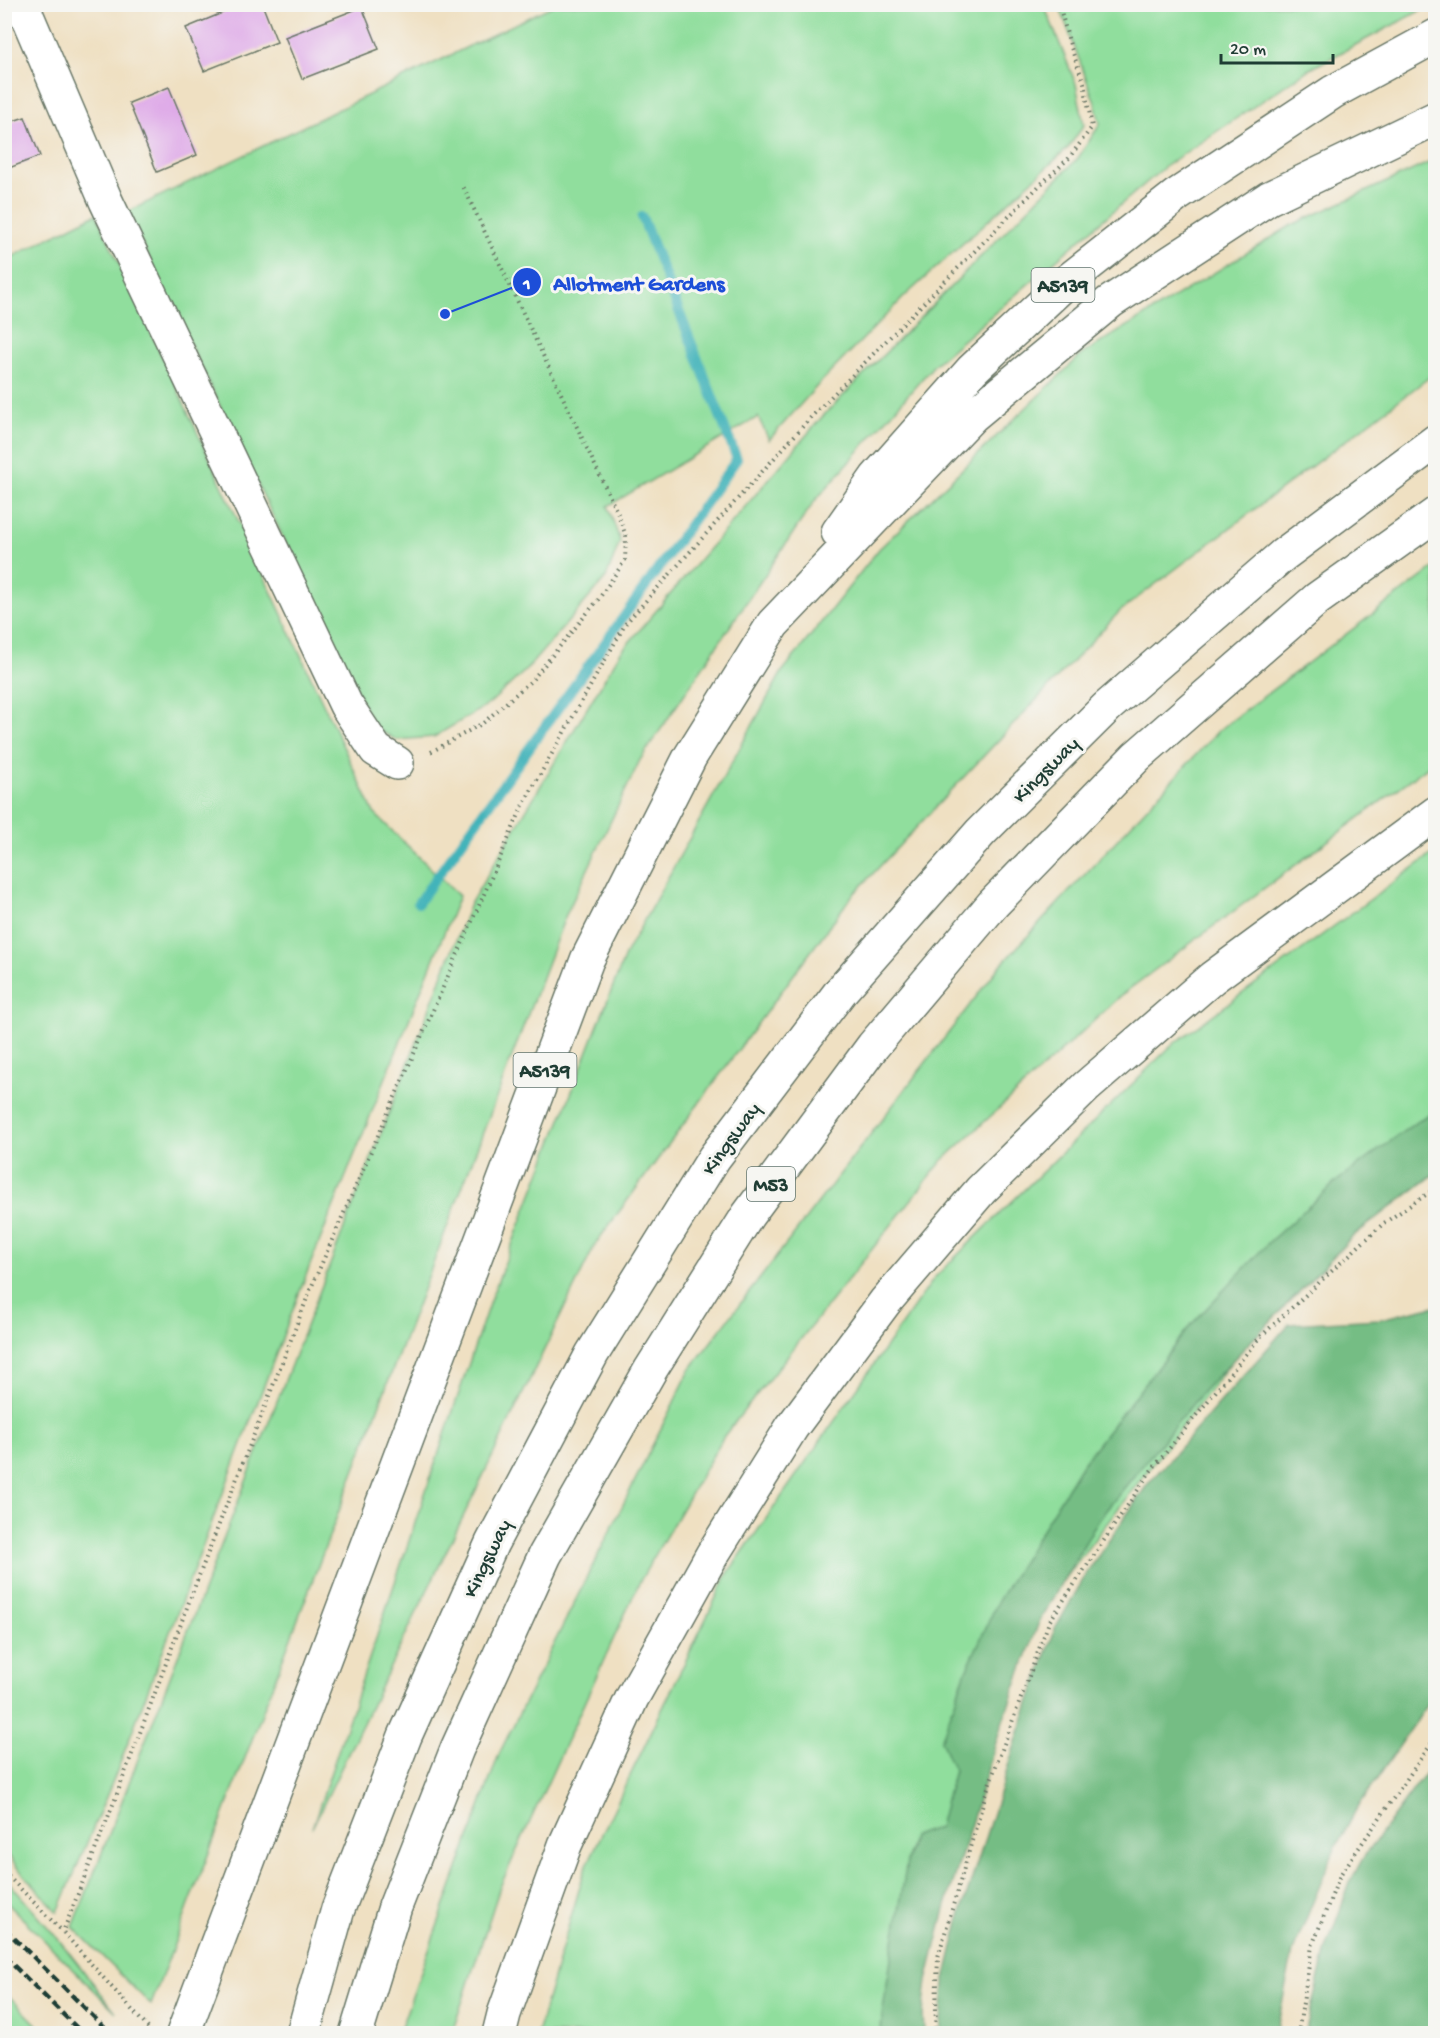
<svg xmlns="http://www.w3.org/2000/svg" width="1440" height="2038" viewBox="0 0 1440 2038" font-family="'Gochi Hand',sans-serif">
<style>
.green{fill:#90de9d;stroke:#588e68;stroke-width:1.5}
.forest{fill:#74bd84;stroke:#4a7d5c;stroke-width:1.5}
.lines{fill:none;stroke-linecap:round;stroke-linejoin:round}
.stream{stroke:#43b3ba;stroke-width:10}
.building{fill:#dfabe8}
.minor-casing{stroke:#687666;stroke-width:36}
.highway-casing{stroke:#687666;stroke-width:36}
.path{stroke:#687666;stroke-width:4;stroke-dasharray:1.5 4.5;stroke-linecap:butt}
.minor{stroke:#fff;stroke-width:33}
.highway{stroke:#fff;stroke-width:33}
.rail{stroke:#1f3d34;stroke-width:4.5;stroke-dasharray:9 4.5;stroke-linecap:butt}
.labels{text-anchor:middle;stroke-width:6;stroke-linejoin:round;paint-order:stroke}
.shield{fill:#f6f6f2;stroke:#60746d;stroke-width:1.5}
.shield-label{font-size:20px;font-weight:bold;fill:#1f3d34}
.street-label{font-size:21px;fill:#1f3d34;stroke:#f6f6f2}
.leader{fill:none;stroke:#1d4ed8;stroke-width:2}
.callout-dot{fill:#1d4ed8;stroke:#f6f6f2;stroke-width:2}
.mark-label{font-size:18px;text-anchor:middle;font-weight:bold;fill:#fff}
.callout-label{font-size:22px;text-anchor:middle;font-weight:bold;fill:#1d4ed8;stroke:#f6f6f2;stroke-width:6;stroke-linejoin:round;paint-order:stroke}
</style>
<rect width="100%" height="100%" fill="#f6f6f2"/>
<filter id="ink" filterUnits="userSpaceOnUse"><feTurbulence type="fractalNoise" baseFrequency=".0167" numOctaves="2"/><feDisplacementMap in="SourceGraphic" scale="12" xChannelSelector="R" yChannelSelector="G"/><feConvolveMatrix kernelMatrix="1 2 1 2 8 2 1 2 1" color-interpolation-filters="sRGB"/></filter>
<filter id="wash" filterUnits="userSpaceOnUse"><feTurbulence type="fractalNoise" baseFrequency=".008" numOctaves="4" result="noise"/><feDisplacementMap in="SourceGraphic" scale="24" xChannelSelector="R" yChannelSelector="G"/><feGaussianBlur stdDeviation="1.35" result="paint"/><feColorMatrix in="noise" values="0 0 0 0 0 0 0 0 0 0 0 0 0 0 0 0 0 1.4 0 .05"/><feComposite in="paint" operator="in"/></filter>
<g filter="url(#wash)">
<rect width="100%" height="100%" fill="#efe0c2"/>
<path class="green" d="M 554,5 L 1044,5 L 1076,84 L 1084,125 L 1068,148 L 905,296 L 817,386 L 769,440 L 758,417 L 608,506 L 620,541 L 606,578 L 527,669 L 489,704 L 434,737 L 396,740 L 374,727 L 127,212 Z
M 1059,5 L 1431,5 L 1308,70 L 1167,165 L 935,364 L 814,502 L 640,760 L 565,917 L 151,2005 L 73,1927 L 470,904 L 620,653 L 822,417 L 1078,158 L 1100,124 L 1095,103 Z
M 1435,160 L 1435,373 L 1120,611 L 851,897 L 596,1243 L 312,1828 L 490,1301 L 626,953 L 782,672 L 879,549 L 1082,354 L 1292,225 Z
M 96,214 L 374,813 L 459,896 L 310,1265 L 117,1771 L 58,1912 L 16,1866 L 4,1849 L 4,261 Z
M 1435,567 L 1435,761 L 1124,993 L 942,1161 L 724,1436 L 640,1581 L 500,1887 L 452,2033 L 399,2033 L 499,1754 L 691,1368 L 999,967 L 1218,731 Z
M 1435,852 L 1435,1174 L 1293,1282 L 1024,1631 L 930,1910 L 915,2033 L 537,2034 L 585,1869 L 728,1573 L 935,1277 L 1172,1045 Z
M 5,1878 L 59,1940 L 116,2012 L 5,1901 Z
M 4,1992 L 5,1992 L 45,2033 L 5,2033 Z"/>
<path class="forest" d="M 1435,1111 L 1435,1173 L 1355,1234 L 1204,1390 L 1099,1519 L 1039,1622 L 1001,1726 L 945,1909 L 927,1981 L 923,2013 L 924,2033 L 881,2033 L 882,2015 L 907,1861 L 913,1836 L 939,1827 L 954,1770 L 941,1741 L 965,1673 L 998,1601 L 1082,1464 L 1189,1327 L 1270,1241 L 1337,1181 L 1419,1120 Z
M 1435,1306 L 1435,1696 L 1426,1707 L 1356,1810 L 1334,1851 L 1293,1951 L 1276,2033 L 940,2033 L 944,1984 L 961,1913 L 1019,1732 L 1055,1629 L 1088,1571 L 1147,1485 L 1289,1324 L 1380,1319 Z
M 1435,1760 L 1435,2033 L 1305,2033 L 1326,1949 L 1351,1880 L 1363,1858 Z"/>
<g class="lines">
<path class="stream" d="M 418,903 L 737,459 L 642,217"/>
</g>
<g id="blocks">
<path class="building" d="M 244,4 L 262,4 L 277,42 L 204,71 L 186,28 Z
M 362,7 L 379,49 L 302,79 L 285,37 Z
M 169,87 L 197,155 L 157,172 L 129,103 Z
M 25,117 L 40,156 L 4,170 L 4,124 Z"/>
</g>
</g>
<g filter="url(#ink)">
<use href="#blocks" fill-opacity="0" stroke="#687666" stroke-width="1.5"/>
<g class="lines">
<defs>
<path id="minor" d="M 22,4 L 106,201 L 346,705 L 376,750 L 397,763"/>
<path id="highway" d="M 838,532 L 876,478 L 972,370 L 1065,283 L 1177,195 L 1333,92 L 1436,36
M 183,2034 L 587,960 L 690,757 L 773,624 L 972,416 L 1110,302 L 1269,198 L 1436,118
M 303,2034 L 338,1909 L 405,1736 L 492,1543 L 592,1354 L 714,1158 L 841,991 L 981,832 L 1107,707 L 1283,555 L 1436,441
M 356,2034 L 395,1907 L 457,1749 L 545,1555 L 651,1369 L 748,1215 L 873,1046 L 993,904 L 1136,757 L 1317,599 L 1436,514
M 499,2034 L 504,2014 L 565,1845 L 632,1698 L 712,1555 L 792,1427 L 885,1302 L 981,1190 L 1086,1087 L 1212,978 L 1436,813"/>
</defs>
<use href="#minor" class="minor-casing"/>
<use href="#highway" class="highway-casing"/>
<path class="path" d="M 431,752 L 483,723 L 532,680 L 598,600 L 625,560 L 626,536 L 618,514 L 463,186
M 4,1872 L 63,1932
M 148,2028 L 63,1932 L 114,1802 L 195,1586 L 311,1288 L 524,803 L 626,623 L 813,415 L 1039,186 L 1069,158 L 1092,127 L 1084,83 L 1070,45 L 1059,4
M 935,2034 L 938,1957 L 986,1793 L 1049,1622 L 1150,1472 L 1260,1337 L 1384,1223 L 1436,1188
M 1298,2034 L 1312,1946 L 1340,1875 L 1436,1737"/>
<use href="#minor" class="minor"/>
<use href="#highway" class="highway"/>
<path class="rail" d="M 4,1928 L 111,2034
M 4,1956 L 83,2034"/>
</g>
</g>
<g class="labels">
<g class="shield">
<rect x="1031.5" y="268" width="63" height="34" rx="4.5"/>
<rect x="513.5" y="1053" width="63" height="34" rx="4.5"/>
<rect x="747" y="1167" width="48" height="34" rx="4.5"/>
</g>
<g class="shield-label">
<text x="1063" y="292">A5139</text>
<text x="545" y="1077">A5139</text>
<text x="771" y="1191">M53</text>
</g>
<g class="street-label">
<text transform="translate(1045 769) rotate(-45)" y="7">Kingsway</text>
<text transform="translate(730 1138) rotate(-54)" y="7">Kingsway</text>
<text transform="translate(486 1558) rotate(-64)" y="7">Kingsway</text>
</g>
</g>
<path class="leader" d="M445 314L527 282"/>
<g class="callout-dot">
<circle cx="445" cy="314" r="6"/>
<circle cx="527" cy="282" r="15"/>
</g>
<g class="mark-label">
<text x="527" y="289">1</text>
</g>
<g class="callout-label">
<text x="639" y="290">Allotment Gardens</text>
</g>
<rect width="1440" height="2038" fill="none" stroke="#f6f6f2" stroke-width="24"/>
<path d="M1221 54v9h112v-9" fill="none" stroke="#1f3d34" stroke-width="3"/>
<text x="1230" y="54" font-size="18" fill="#1f3d34" stroke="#f6f6f2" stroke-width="4.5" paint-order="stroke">20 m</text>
</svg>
